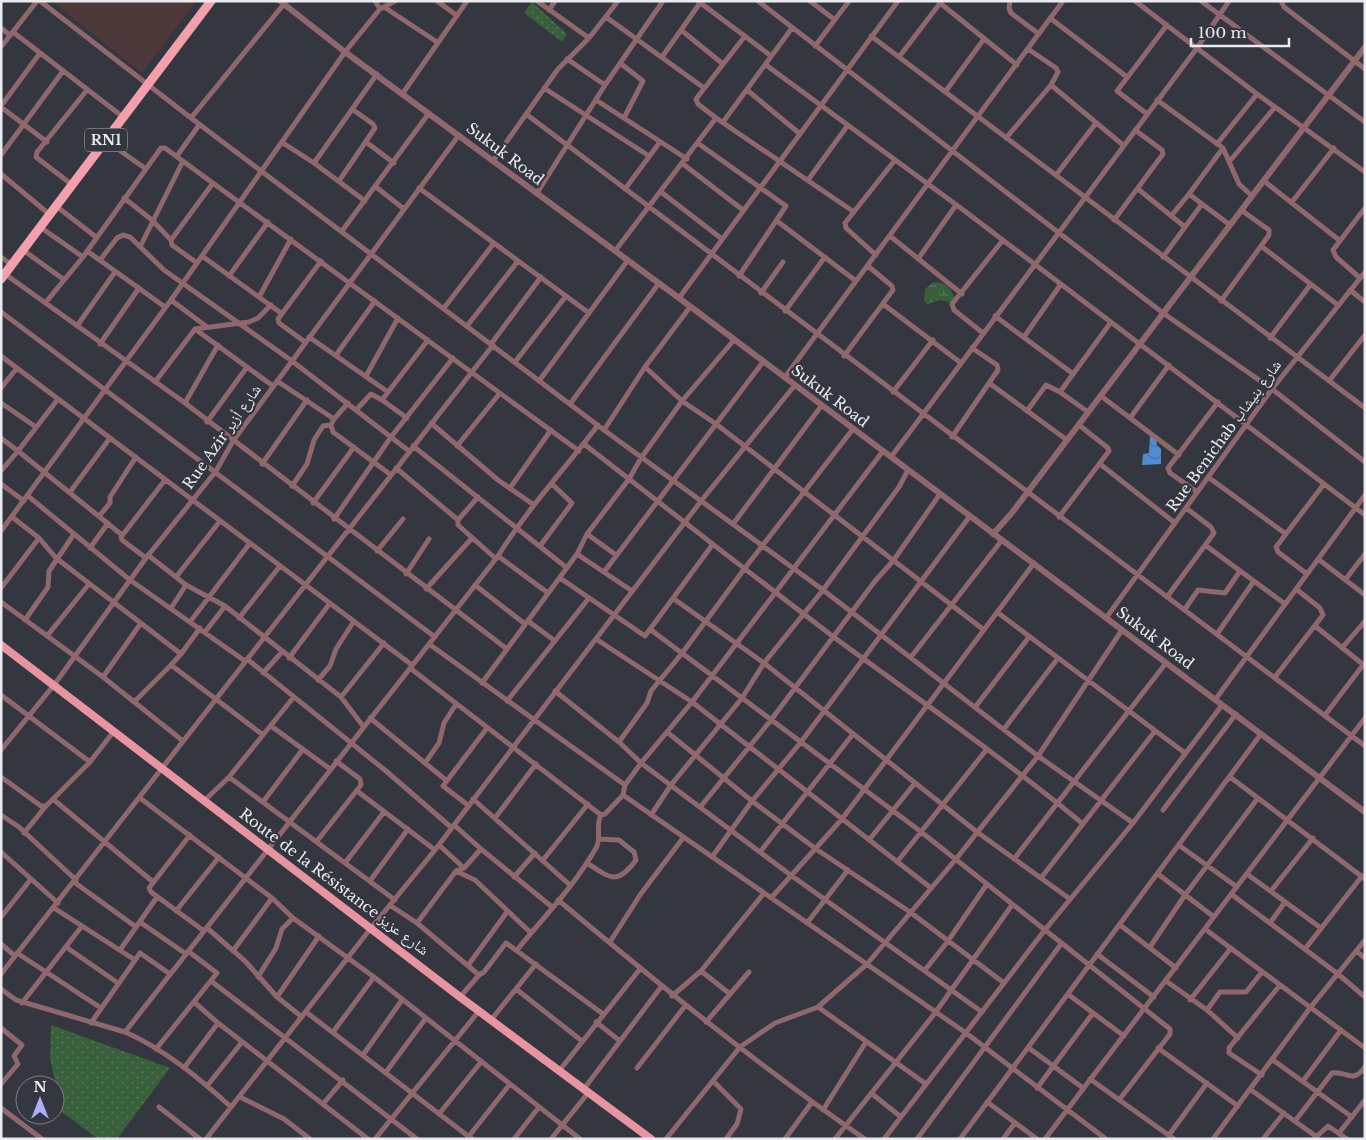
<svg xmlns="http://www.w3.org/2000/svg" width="1366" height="1140" viewBox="0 0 1366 1140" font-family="'Libre Baskerville','Noto Naskh Arabic',serif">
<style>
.commercial{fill:#4e393a}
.grass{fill:url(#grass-dots)}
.wetland{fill:url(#wetland-marsh)}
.water{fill:url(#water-waves)}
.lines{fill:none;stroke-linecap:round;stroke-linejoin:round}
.minor{stroke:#90676c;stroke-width:5}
.tertiary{stroke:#90676c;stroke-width:6}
.primary{stroke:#e893a0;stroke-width:8}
.trunk{stroke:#f3a0ac;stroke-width:9}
.labels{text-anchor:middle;stroke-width:4.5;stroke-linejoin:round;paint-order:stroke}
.shield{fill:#34373f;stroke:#b3b5bb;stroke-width:1}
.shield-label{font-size:14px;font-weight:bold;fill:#e9ebf0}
.street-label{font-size:15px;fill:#e9ebf0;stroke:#34373f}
</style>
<defs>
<pattern id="grass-dots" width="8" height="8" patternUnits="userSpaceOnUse" patternTransform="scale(1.25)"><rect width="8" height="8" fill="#37603b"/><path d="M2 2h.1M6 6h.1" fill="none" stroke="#547758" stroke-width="1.8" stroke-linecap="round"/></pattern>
<pattern id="wetland-marsh" width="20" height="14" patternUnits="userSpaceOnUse" patternTransform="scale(1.25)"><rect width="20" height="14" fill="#37603b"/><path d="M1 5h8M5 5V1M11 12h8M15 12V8" fill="none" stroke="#547758"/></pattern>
<pattern id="water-waves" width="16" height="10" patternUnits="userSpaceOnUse" patternTransform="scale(1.25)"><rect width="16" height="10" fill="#508cd0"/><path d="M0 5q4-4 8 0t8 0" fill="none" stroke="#4c74a0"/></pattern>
</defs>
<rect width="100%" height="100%" fill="#34373f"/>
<path class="commercial" d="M 52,1 L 196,1 L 142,73 Z"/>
<path class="grass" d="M 532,2 L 567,34 L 562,42 L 524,13 Z
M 51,1025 L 170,1068 L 117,1139 L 98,1139 L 55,1107 L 57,1090 L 50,1058 Z"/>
<path class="wetland" d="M 934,282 C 945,282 953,288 954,299 L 951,303 L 941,300 L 927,304 L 924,300 L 925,289 Z"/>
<path class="water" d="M 1150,436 L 1156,439 L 1157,445 L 1161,449 L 1161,464 L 1142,465 L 1143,454 L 1149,453 Z"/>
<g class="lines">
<path class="minor" d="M 40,1 L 191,118 L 604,430 L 645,367 L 690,307
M 375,1 L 380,9
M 437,1 L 456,15
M 698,1 L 771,56
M 758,1 L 1163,313 L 1272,389 L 1365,462
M 810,1 L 835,20
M 1010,1 L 1009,8 L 1011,13 L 1039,34
M 1135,1 L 1257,94 L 1365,172
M 1201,1 L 1365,122
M 1281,1 L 1284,7 L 1365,69
M 940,3 L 1017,65
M 384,7 L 437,42
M 549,10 L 555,1
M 606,17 L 704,88
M 1050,18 L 1127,77
M 1,28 L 10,35
M 681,30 L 723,64
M 13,32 L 123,117
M 871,36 L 1365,408
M 589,38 L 618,1
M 815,46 L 849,1
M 1,47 L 37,1
M 662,57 L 700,3
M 899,57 L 941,2
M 567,59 L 605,85
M 620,63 L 643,81 L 624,118
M 766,65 L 962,209 L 1365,515
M 1051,85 L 1123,145
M 544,88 L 649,156
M 747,90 L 799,133
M 945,92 L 984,39
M 403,93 L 467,1
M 596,100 L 687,159
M 1157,100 L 1223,148 L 1239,184 L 1252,196
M 1,106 L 40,53
M 1,107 L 47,142
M 526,114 L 1365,746
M 1147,114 L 1117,91 L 1167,25
M 191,118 L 284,4
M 716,118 L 698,104 L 696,99 L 745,36
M 723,122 L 792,28
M 1006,138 L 1051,85 L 1058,72 L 1056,68 L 1028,49
M 105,140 L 146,169
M 366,142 L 394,163
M 283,143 L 314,163 L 377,74
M 699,144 L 786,206 L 739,276
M 1217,144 L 1257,94
M 1,155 L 63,71
M 177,156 L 199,125
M 493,161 L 558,69 L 589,38 L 537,1
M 1229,162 L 1275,107
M 314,163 L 365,201
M 683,164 L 743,210
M 1,174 L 49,214
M 1056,175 L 1096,123
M 808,180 L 848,125
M 339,181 L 375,128 L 373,124 L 352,109
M 1264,181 L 1339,240
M 71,184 L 36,157 L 37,152 L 87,90
M 376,187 L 404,209
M 419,188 L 589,313
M 625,189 L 660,142
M 1138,189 L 1185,227
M 661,192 L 722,239
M 537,193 L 605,85 L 663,1
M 124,198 L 152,220 L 171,240
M 1292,202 L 1334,148
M 1202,204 L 1189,194 L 1223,148
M 56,206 L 96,237
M 1171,216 L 1189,194
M 1114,220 L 1163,154 L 1162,150 L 1135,130
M 777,221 L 856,281
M 40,227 L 83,257
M 342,231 L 429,113
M 890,236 L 962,294
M 1261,246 L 1338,305
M 140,247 L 183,161
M 23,250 L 63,279
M 87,251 L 165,307
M 615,251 L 716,118 L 854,212
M 876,255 L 846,228 L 845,223 L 895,160
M 202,256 L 281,313
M 1,257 L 12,265
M 1163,257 L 1202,204 L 1230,225
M 918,259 L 956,205
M 100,260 L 117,238 L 123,235 L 130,237 L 164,270 L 292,361 L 409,451
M 197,263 L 172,245 L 171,240 L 213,183
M 5,274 L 185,403 L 507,649
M 229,276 L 268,222
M 1360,278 L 1336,257 L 1333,250 L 1365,208
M 1350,290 L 1365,302
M 761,293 L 783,262
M 259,297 L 291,239
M 679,298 L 898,1
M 171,300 L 207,327
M 1221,301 L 1269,235 L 1269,230 L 1241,210
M 46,302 L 83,257 L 161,148 L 165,148 L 579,451
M 883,304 L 961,363
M 444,308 L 494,243
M 785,311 L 825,257
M 1,312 L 435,637
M 995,316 L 1072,373
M 77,326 L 115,272
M 467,326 L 518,261
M 195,329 L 273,386
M 983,333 L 954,310 L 952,304 L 1003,240
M 309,337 L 388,392
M 1024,337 L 1061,284
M 1270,338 L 1311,284
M 305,342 L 279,323 L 278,319 L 321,261
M 100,344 L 139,288
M 491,344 L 541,277
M 336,355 L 375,301
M 1,356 L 412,665
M 844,356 L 893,290 L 892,286 L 868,266
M 515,362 L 566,296
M 645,367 L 682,401 L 716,424 L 984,630
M 366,376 L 398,318
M 785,377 L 1063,1
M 277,381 L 334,419 L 331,425 L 333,432 L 391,475
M 539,381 L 628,260
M 1329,381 L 1365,335
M 155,382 L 195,329 L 249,322 L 258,318 L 271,305
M 989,383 L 1067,440
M 1,388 L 17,368
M 893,392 L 933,340
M 1101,396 L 1179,455
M 58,399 L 18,451 L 122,535
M 1,403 L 36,427
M 185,403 L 218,345
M 570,404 L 659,283
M 357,409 L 371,394 L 382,400
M 1027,411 L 1046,385 L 1060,392
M 1088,412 L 1060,392 L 1111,322
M 407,418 L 382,400 L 428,340
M 1130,418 L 1169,365
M 334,419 L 348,403
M 207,422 L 247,367
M 431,423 L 498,480 L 534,505
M 604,430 L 823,590 L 1038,756 L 1133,823
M 952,437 L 998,370 L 997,365 L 972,348
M 1,438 L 18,451 L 1,471
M 584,444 C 667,509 751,574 835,638 C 918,699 1003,758 1083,824
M 413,446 L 567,568
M 457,446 L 500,393
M 891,457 L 1197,48 L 1229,1
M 262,464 L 307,400
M 1100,464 L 1175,523
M 396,468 L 458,520
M 1208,477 L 1286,534
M 1,484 L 24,501
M 292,486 L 307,464 L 314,440 L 323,426 L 331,425
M 510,488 L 551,430
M 70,492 L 110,438
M 1197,492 L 1170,473 L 1168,468 L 1218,402
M 28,496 L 130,580 L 245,661
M 478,497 L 458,520 L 458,525 L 496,559
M 313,503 L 354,447
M 100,515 L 110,503 L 110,497 L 136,457
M 12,517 L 39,538 L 56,558 L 181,654 L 171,665 L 263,735
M 1059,517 L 1109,451 L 1108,448 L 1079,425
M 334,519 L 391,437 L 453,358
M 733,524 L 822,405
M 1,531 L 171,300 L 345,52 L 380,9 L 395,1
M 587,534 L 616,555
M 1205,545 L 1285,604
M 540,546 L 572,503 L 552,484
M 90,548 L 108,523
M 377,551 L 403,519
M 577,554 L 632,591
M 148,555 L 186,585 L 225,606 L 341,697 L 363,726
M 498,556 L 548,593
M 146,558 L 122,540 L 121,537 L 165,480
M 1318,559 L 1365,595
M 604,572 L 763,362
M 406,574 L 429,539
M 1307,574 L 1278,552 L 1276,547 L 1324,484
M 176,577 L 220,521
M 560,578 L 645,636 L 713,544
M 1345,580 L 1365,554
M 475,585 L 525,624
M 1,588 L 39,538
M 426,589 L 472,538
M 1167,597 L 1214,533 L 1211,527 L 1186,508
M 674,599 L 764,663 L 977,832 L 1070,899
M 1,602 L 103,677 L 183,741
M 171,608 L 186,585
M 1185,609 L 1198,590 L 1225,593 L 1240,571
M 997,612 L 1185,753
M 239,618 L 280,566
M 1106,618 L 1272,389 L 1365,272
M 25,620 L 48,587 L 49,571 L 74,534
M 528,621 L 555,641
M 190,622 L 250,543
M 1315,626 L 1365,666
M 651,630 L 920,831 L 1170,1029 L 1170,1034 L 1119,1100
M 205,632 L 225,606
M 1217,634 L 1254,581
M 47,636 L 89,584
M 596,639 L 692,702 L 931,888
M 429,644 L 625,785
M 1342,648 L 1365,621
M 181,654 L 200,628
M 911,657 L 1002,540
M 289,658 L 330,603
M 247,659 L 386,771 L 452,828
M 410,668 L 601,815
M 263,673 L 282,652
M 103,677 L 141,623
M 1275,677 L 1323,615 L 1320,608 L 1296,589
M 318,680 L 330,666 L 336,649 L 354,621
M 482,683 L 577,554 L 587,534 L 629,479 L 641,458 L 682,401 L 734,340
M 555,691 L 619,742 L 641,763 L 792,876 L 982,1012
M 1,695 L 90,762
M 341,697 L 384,643
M 1215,700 L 1365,495
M 507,701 L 589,598
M 134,702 L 171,665
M 976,706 L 1029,637
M 1325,715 L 1363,665
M 370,718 L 447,781
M 271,726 L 330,769
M 1004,729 L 1058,658
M 667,732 L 752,801 L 801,742 L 970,516
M 619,742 L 647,703 L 651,691 L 683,652 L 745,568 L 853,429
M 1,750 L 54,685 L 146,558 L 216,471 L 233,441 L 459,135
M 425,763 L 439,743 L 444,723 L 456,704
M 1,777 L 41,806 L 46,806 L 90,762 L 114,731
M 229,777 L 395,900
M 1230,777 L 1365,879
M 357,791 L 435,850
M 623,795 L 966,1033 L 1106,1139
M 140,798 L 272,898 L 293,918 L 374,977 L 580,1139
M 473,799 L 570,885
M 54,800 L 152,881
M 205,800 L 229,777 L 293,698
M 263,802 L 303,749
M 469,806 L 443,786 L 487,728
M 701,806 L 771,720 L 875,581 L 893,561 L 940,494
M 1163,810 L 1236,714
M 1,815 L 19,827 L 76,880
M 651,815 L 671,785 L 742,698 L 764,663 L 823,590 L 899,487 L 908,470
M 495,818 L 536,764
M 24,833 L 46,806
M 190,835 L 149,888 L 151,892 L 204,931
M 869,840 L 915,783
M 317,841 L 361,785 L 360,779 L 336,761
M 439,845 L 464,868
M 1180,846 L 1237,887
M 481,849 L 552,907
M 1,852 L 58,903
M 760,852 L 853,734
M 712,857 L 752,801 L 816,849 L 910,912 L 1004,983
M 1014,859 L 1166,663
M 543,860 L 588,804
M 897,862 L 987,749
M 345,863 L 384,812
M 587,863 C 610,878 617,886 636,860 L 634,852 L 619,840 L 599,839
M 456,871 L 475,880 L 531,933
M 1158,874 L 1214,917
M 1247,874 L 1321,928
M 514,877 L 535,853
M 1041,878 L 1155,731
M 370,881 L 408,829
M 74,882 L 136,927
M 1271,891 L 1313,838
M 1231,894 L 1338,974 L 1365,997
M 771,898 L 842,819 L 1034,563
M 558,900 C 659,984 757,1065 865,1139
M 391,906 L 417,923 L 479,975
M 54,908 L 135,960
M 176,911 L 219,857
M 1,917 L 31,879
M 140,922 L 186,954
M 417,923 L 456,871 L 464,868 L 481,849 L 454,825
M 807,923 L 848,870
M 1270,923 L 1285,902
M 1120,925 L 1176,968
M 207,928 L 245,961 L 277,997 L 302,1017
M 1205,929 L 1365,1048
M 610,942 L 640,895 L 683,838
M 1,944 L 15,956
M 66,947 L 118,983
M 1150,947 L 1185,895 L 1258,798
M 1305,949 L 1362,876
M 120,950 L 157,897
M 517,950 C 544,917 575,885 596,848 C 602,838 595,826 601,815 L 605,814 L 623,795 L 625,785 L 641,763 L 692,702 L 883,451
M 233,951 L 272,898
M 1356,951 L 1365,958
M 17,953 L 101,1008
M 1097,954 L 1154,997
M 469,964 L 507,912
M 925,970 L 948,941 L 987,884
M 701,971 L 730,994
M 1,974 L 493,345
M 258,977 L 276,948 L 282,929 L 293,918
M 211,981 L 417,1139
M 1166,981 L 1207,1010 L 1238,1038
M 1,989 L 16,1000 L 125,1032 C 164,1049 199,1078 231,1107
M 516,989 L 582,1041
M 1069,995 L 1124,1036
M 672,996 L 701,971 L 764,893
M 277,997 L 319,936
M 460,997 L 479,975 L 484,972 L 506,943 L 603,1014
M 1190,1000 L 1231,948
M 194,1002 L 218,1023 L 368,1139
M 22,1003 L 82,926
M 818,1007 L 926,1084
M 1207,1010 L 1220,992 L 1246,992 L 1262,972
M 306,1012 L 472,1139
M 491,1020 L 536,964
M 596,1022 L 620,1041
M 706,1022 L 749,972
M 91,1023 L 140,953 L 170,974
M 1,1028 L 22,1045 L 14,1056 L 18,1064 L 1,1084
M 125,1032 L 498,556 C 527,509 565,469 598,425
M 333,1032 L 374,977
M 1029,1048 L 1083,1088
M 1158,1048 L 1238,1106
M 156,1049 L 217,973 L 188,951
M 363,1055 L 402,1000
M 1273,1060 L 1352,1117
M 184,1068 L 218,1023
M 637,1068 L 685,1006
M 559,1071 L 640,969
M 386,1072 L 426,1018
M 1262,1075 L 1229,1053 L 1229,1048 L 1280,985
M 1090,1079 L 1174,1139
M 713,1081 L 741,1109 L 737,1124 L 726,1139
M 1303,1081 L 1341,1030
M 207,1086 L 242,1042
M 1037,1088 L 1093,1013
M 583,1090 L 661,987
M 1251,1090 L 1317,1137
M 871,1093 L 901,1117
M 240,1097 L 284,1119 L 310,1139
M 987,1102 L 1037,1139
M 323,1104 L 343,1080
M 159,1107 L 200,1139
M 1,1108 L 42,1139
M 823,1110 L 866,1042
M 439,1114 L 481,1062
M 1295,1121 L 1332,1073 C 1346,1070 1352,1085 1365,1067
M 1339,1133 L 1365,1100
M 1169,1135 L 1207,1083
M 469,1136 L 510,1084
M 1315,1138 L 1328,1126 L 1347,1139
M 206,1139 L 371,928 L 435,850 L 701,501 L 795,385
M 375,1139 L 479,1011
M 514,1139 L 539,1107
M 551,1139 L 588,1093
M 666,1139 L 740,1047 L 775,1023 L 818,1007 L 867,964 L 956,859 L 1038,756 L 1122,630
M 785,1139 L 812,1102
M 835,1139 L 935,1013 L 1012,905
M 884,1139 L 1044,931 L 1133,823 L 1222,705
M 917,1139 L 1061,944
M 960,1139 L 1261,734
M 1003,1139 L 1015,1123
M 1045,1139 L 1365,718
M 1213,1139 L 1310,1008 L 1365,940
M 1263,1139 L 1284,1113"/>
<path class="tertiary" d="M 280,1 L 345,52 L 679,298 L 1365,812
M 993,534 L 1011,514 L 1365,47"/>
<path class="primary" d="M 1,645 L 460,997 L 651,1139"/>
<path class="trunk" d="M 1,279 L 211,1"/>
</g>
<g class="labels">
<rect class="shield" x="85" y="128.5" width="42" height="23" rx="4"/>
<g class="shield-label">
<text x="106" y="145">RN1</text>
</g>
<g class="street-label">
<text transform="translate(505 154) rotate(37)" y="5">Sukuk Road</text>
<text transform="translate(830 396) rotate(37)" y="5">Sukuk Road</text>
<text transform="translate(1224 436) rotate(-54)" y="5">Rue Benichab شارع بنيشاب</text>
<text transform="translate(222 437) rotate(-55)" y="5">Rue Azir شارع أزير</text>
<text transform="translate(1155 638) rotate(37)" y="5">Sukuk Road</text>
<text transform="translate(334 882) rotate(37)" y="5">Route de la Résistance شارع عزيز</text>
</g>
</g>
<rect width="1366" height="1140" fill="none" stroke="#e9ebf0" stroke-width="5"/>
<g transform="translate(40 1100)"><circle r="24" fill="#34373f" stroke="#7c7f86"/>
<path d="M0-4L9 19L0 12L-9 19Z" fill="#afaefa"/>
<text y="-8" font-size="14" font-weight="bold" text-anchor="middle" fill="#e9ebf0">N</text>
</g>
<path d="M1191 38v8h98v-8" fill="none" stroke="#e9ebf0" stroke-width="2.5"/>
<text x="1198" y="38" font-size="15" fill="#e9ebf0" stroke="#34373f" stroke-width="4" paint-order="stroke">100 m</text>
</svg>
